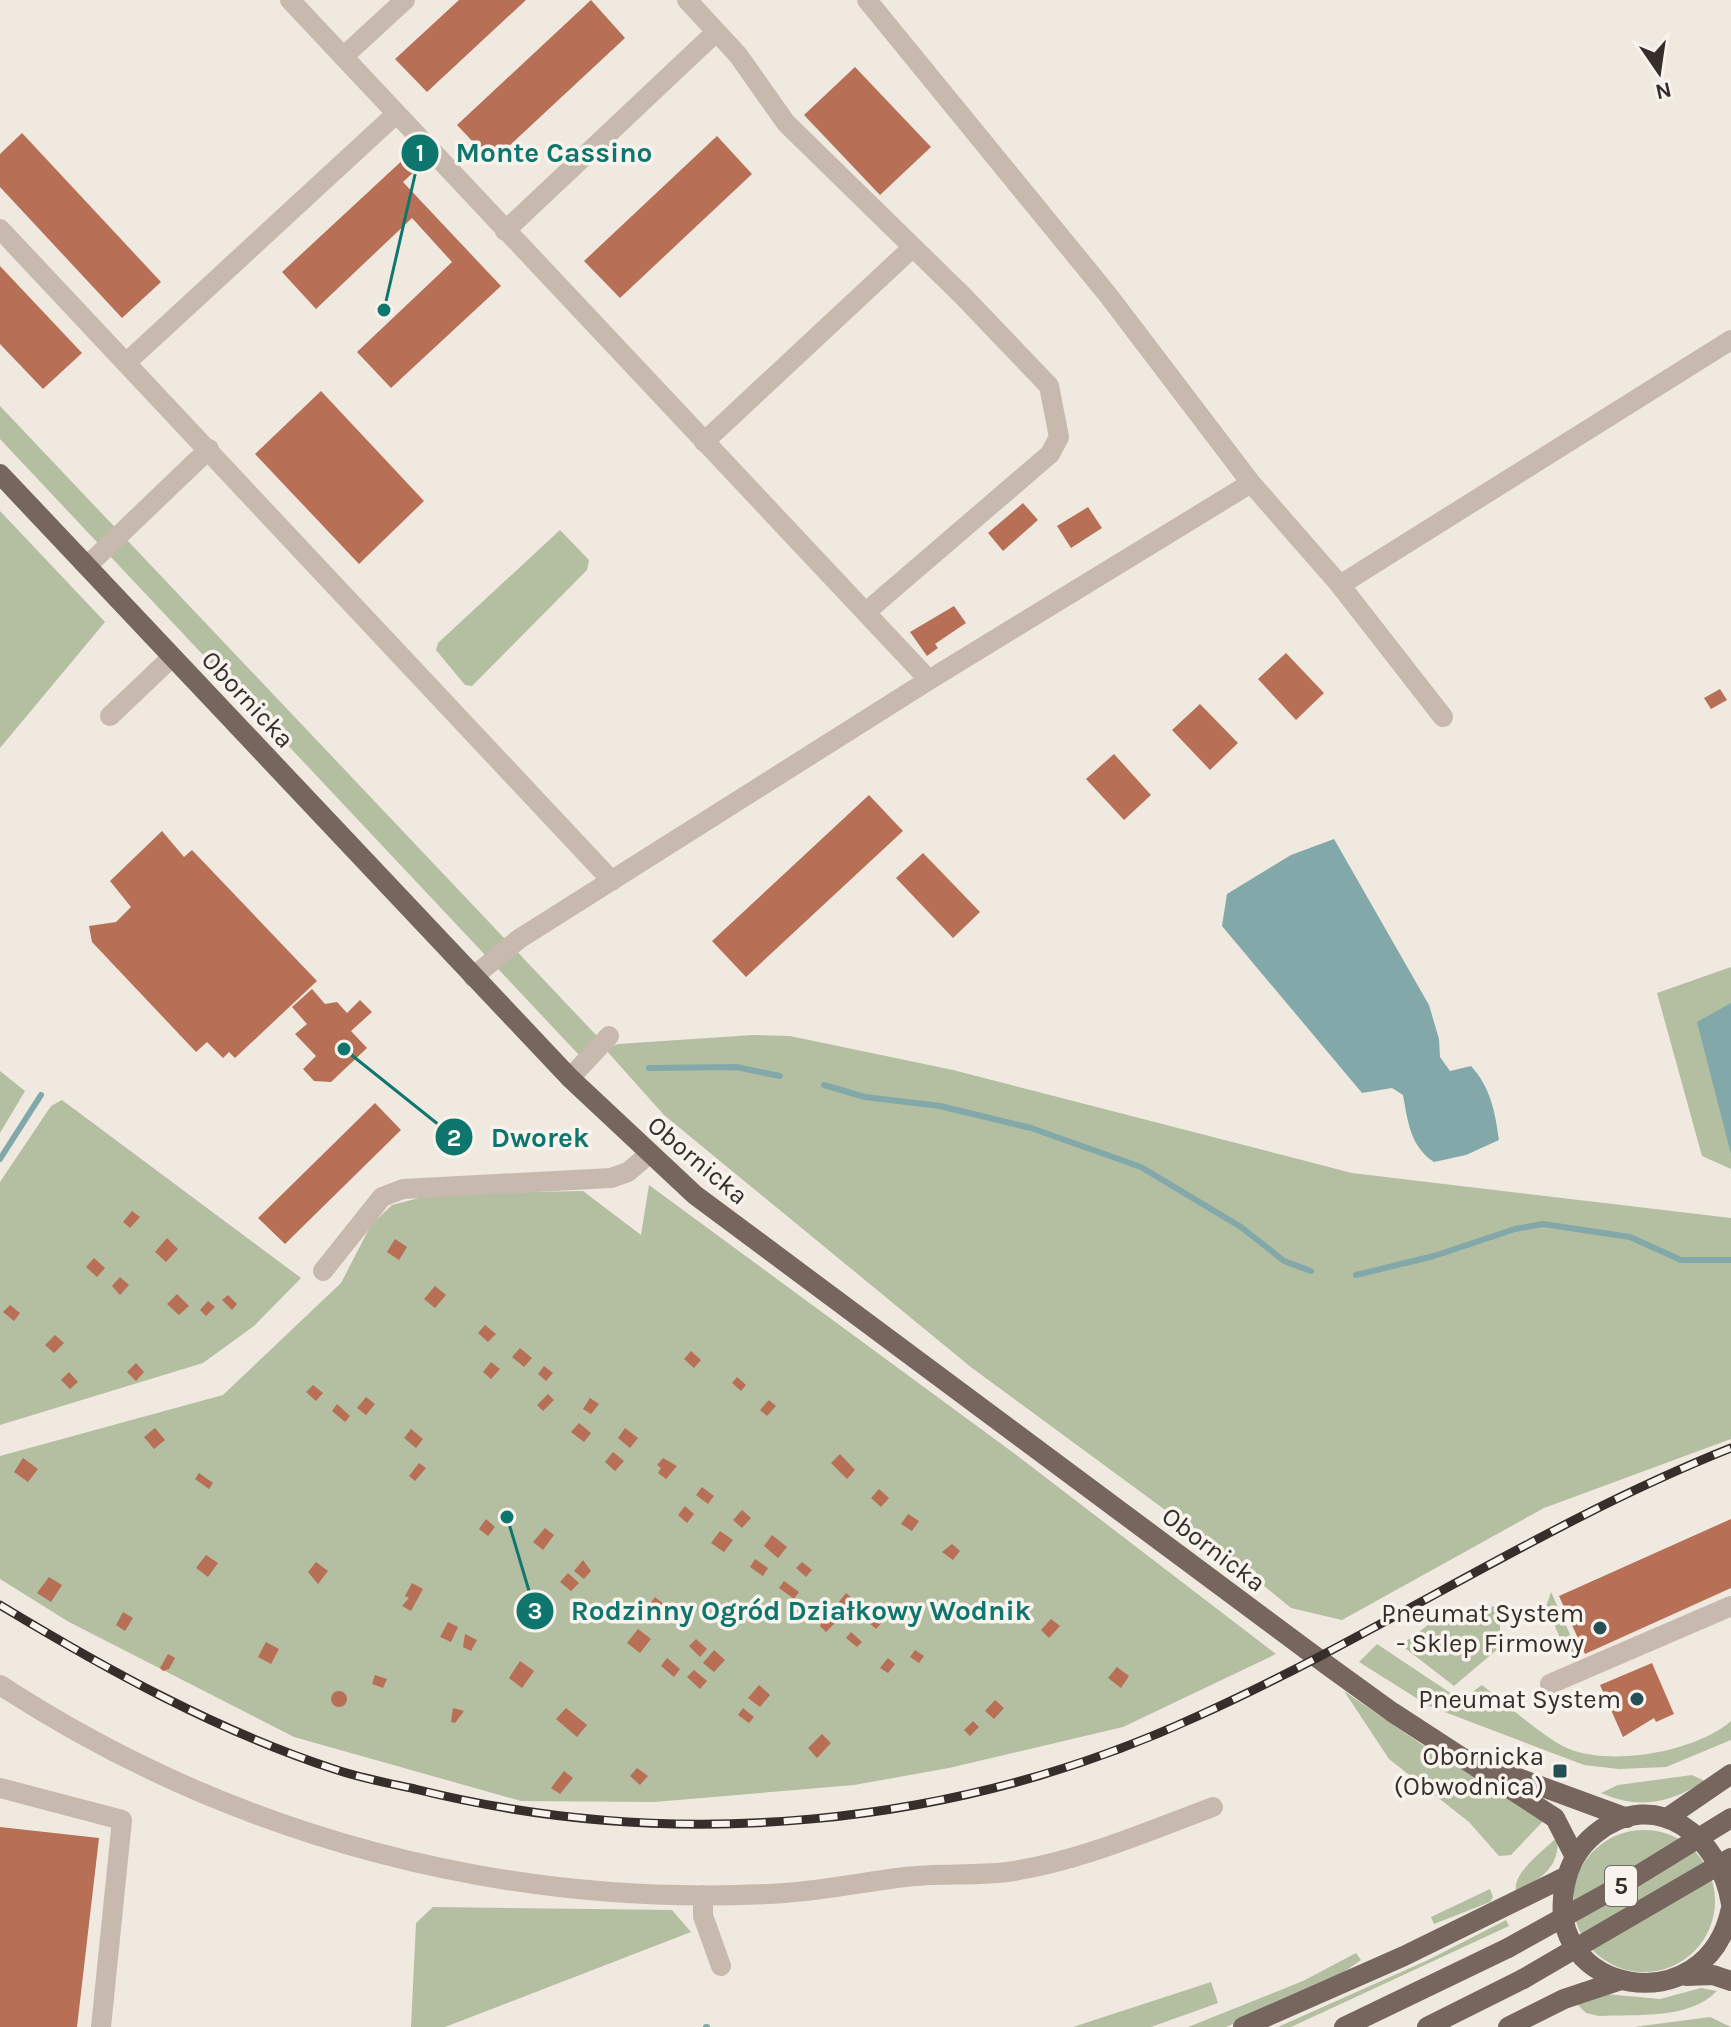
<svg xmlns="http://www.w3.org/2000/svg" width="1731" height="2027" viewBox="0 0 1731 2027" font-family="Karla,sans-serif">
<style>
.green{fill:#b4bea1}
.water{fill:#82a8aa}
.lines{fill:none;stroke-linecap:round;stroke-linejoin:round}
.stream{stroke:#82a8aa;stroke-width:6}
.building{fill:#b76f56}
.minor{stroke:#c7b9ad;stroke-width:20}
.major{stroke:#76665e;stroke-width:20}
.rail-casing{stroke:#362e2b;stroke-width:9}
.rail{stroke:#f8f3ec;stroke-width:6;stroke-dasharray:18;stroke-linecap:butt}
.major-bridge{stroke:#76665e;stroke-width:20}
.poi-dot{fill:#254f53;stroke:#f8f3ec;stroke-width:3}
.labels{text-anchor:middle;stroke-width:7;stroke-linejoin:round;paint-order:stroke}
.shield{fill:#f8f3ec;stroke:#706965;stroke-width:2}
.shield-label{font-size:24px;font-weight:bold;fill:#362e2b}
.street-label{font-size:26px;fill:#362e2b;stroke:#f8f3ec}
.poi-label{font-size:26px;fill:#362e2b;stroke:#f8f3ec;text-anchor:end}
.leader{fill:none;stroke:#0f766e;stroke-width:3}
.callout-dot{fill:#0f766e;stroke:#f8f3ec;stroke-width:3}
.mark-label{font-size:24px;text-anchor:middle;font-weight:bold;fill:#fff}
.callout-label{font-size:28px;text-anchor:middle;font-weight:bold;fill:#0f766e;stroke:#f8f3ec;stroke-width:7;stroke-linejoin:round;paint-order:stroke}
</style>
<rect width="100%" height="100%" fill="#f0e9e0"/>
<path class="green" d="M 0,406 L 597,1036 L 579,1055 L 0,439 Z
M 0,511 L 105,622 L 0,748 Z
M 560,530 L 589,560 L 587,570 L 472,686 L 465,685 L 436,650 L 438,643 Z
M 1731,967 L 1731,1169 L 1702,1156 L 1657,993 Z
M 753,1035 L 790,1036 L 953,1070 L 1352,1173 L 1731,1218 L 1731,1439 L 1544,1508 L 1342,1620 L 1291,1608 L 1225,1554 L 972,1368 L 664,1115 L 605,1049 L 618,1044 Z
M 0,1071 L 25,1091 L 0,1133 Z
M 62,1100 L 301,1278 L 254,1326 L 203,1363 L 0,1425 L 0,1182 L 51,1106 Z
M 649,1185 L 1015,1454 L 1276,1654 L 1123,1727 L 949,1768 L 854,1785 L 654,1802 L 521,1801 L 294,1737 L 69,1622 L 0,1579 L 0,1456 L 223,1395 L 341,1283 L 371,1225 L 392,1205 L 434,1194 L 583,1191 L 641,1235 Z
M 1551,1592 L 1577,1650 L 1569,1657 L 1546,1607 Z
M 1500,1606 L 1500,1647 L 1454,1686 L 1401,1645 L 1447,1611 Z
M 1377,1644 L 1461,1700 L 1482,1685 C 1507,1704 1540,1735 1567,1748 C 1609,1767 1696,1752 1731,1721 L 1731,1740 L 1666,1767 L 1619,1769 L 1584,1765 L 1429,1706 L 1359,1662 Z
M 1344,1691 L 1424,1746 L 1545,1819 L 1511,1855 L 1499,1856 L 1469,1822 L 1389,1759 Z
M 1692,1775 L 1705,1781 C 1670,1803 1640,1810 1601,1793 L 1618,1785 Z
M1573 1901a71 71 0 1 1 142 0a71 71 0 1 1-142 0Z
M 1557,1837 C 1561,1868 1540,1879 1516,1892 C 1512,1872 1544,1851 1557,1837 Z
M 1490,1889 L 1493,1897 L 1490,1902 L 1434,1924 L 1431,1917 Z
M 433,1907 L 672,1910 L 691,1932 L 445,2027 L 411,2027 L 416,1923 Z
M 1506,1920 L 1509,1926 L 1291,2027 L 1278,2027 L 1428,1960 Z
M 1356,1953 L 1361,1960 L 1327,1984 L 1226,2027 L 1188,2027 L 1303,1981 Z
M 1211,1982 L 1218,2003 L 1151,2027 L 1073,2027 Z
M 1701,1988 L 1717,1991 C 1689,2020 1637,2014 1599,2016 L 1586,2013 L 1576,2003 L 1605,1994 L 1660,1999 Z
M 1710,2017 L 1731,2027 L 1634,2027 Z"/>
<path class="water" d="M 1334,839 L 1429,1005 L 1439,1039 L 1440,1057 L 1450,1071 L 1471,1066 C 1491,1088 1495,1112 1499,1140 L 1466,1155 L 1434,1162 C 1410,1146 1408,1122 1403,1095 L 1392,1088 L 1362,1093 L 1222,926 L 1227,894 L 1291,855 Z
M 1731,1003 L 1731,1154 L 1697,1022 Z"/>
<g class="lines">
<path class="stream" d="M 649,1068 L 736,1067 L 780,1076
M 824,1085 L 865,1097 L 940,1106 L 1031,1128 L 1141,1167 L 1241,1227 L 1284,1261 L 1311,1271
M 0,1159 L 41,1095
M 1356,1275 L 1434,1256 L 1515,1229 L 1543,1224 L 1630,1237 L 1681,1260 L 1731,1260
M 706,2027 L 707,2027"/>
</g>
<path class="building" d="M 459,0 L 526,0 L 427,92 L 395,59 Z
M 591,0 L 625,38 L 492,162 L 457,125 Z
M 855,67 L 931,147 L 880,195 L 804,115 Z
M 22,133 L 161,282 L 122,318 L 0,187 L 0,154 Z
M 717,136 L 752,174 L 620,298 L 584,261 Z
M 407,156 L 418,168 L 403,182 L 501,286 L 391,388 L 357,352 L 452,262 L 412,218 L 316,309 L 282,272 Z
M 0,266 L 82,353 L 43,389 L 0,344 Z
M 321,391 L 424,501 L 359,564 L 255,454 Z
M 1023,503 L 1038,520 L 1003,551 L 988,533 Z
M 1088,507 L 1102,528 L 1071,548 L 1057,526 Z
M 954,606 L 966,623 L 935,644 L 938,648 L 927,656 L 910,632 Z
M 1286,653 L 1324,693 L 1296,720 L 1258,679 Z
M 1720,689 L 1727,700 L 1711,709 L 1704,698 Z
M 1200,704 L 1238,743 L 1210,770 L 1172,730 Z
M 1114,754 L 1151,795 L 1124,820 L 1086,779 Z
M 869,795 L 903,831 L 746,977 L 712,941 Z
M 162,831 L 184,857 L 192,850 L 317,981 L 235,1058 L 229,1052 L 223,1058 L 207,1042 L 196,1052 L 92,942 L 89,926 L 116,922 L 131,907 L 110,881 Z
M 923,853 L 980,912 L 953,938 L 896,878 Z
M 312,989 L 325,1004 L 337,1002 L 347,1013 L 360,1000 L 372,1012 L 351,1031 L 367,1048 L 331,1082 L 314,1081 L 303,1069 L 316,1056 L 295,1034 L 307,1024 L 292,1007 Z
M 375,1103 L 401,1130 L 285,1244 L 258,1218 Z
M 132,1211 L 140,1217 L 130,1228 L 123,1222 Z
M 167,1238 L 178,1249 L 166,1262 L 155,1252 Z
M 395,1239 L 407,1247 L 399,1260 L 387,1252 Z
M 94,1258 L 105,1268 L 97,1277 L 86,1267 Z
M 120,1277 L 129,1285 L 120,1295 L 112,1286 Z
M 435,1286 L 446,1295 L 435,1308 L 424,1299 Z
M 177,1294 L 189,1306 L 179,1315 L 167,1304 Z
M 228,1295 L 237,1304 L 232,1310 L 222,1300 Z
M 208,1301 L 215,1307 L 206,1316 L 200,1310 Z
M 10,1305 L 20,1313 L 14,1321 L 3,1312 Z
M 485,1325 L 496,1334 L 488,1342 L 478,1333 Z
M 55,1335 L 64,1343 L 54,1353 L 45,1345 Z
M 520,1348 L 532,1358 L 524,1367 L 512,1357 Z
M 691,1351 L 701,1360 L 694,1368 L 684,1359 Z
M 491,1362 L 500,1369 L 491,1379 L 483,1372 Z
M 136,1363 L 144,1372 L 136,1381 L 127,1372 Z
M 544,1366 L 553,1373 L 546,1381 L 538,1374 Z
M 69,1372 L 78,1382 L 70,1389 L 61,1380 Z
M 737,1377 L 746,1385 L 741,1391 L 732,1383 Z
M 313,1385 L 323,1393 L 316,1401 L 306,1392 Z
M 548,1394 L 554,1400 L 543,1411 L 537,1405 Z
M 366,1397 L 375,1404 L 366,1415 L 357,1408 Z
M 590,1398 L 599,1404 L 591,1414 L 583,1409 Z
M 769,1400 L 776,1406 L 767,1416 L 760,1410 Z
M 337,1404 L 350,1416 L 345,1422 L 332,1411 Z
M 579,1423 L 591,1433 L 584,1442 L 571,1432 Z
M 155,1428 L 165,1440 L 154,1449 L 144,1437 Z
M 625,1428 L 638,1438 L 630,1448 L 618,1438 Z
M 411,1429 L 423,1439 L 416,1448 L 404,1438 Z
M 613,1452 L 624,1461 L 615,1471 L 605,1462 Z
M 840,1454 L 855,1470 L 847,1479 L 831,1463 Z
M 23,1458 L 38,1469 L 28,1482 L 14,1472 Z
M 663,1458 L 677,1466 L 666,1479 L 658,1473 L 661,1468 L 657,1465 Z
M 419,1463 L 426,1468 L 415,1481 L 409,1476 Z
M 199,1473 L 213,1483 L 209,1489 L 195,1479 Z
M 702,1487 L 714,1496 L 708,1504 L 696,1495 Z
M 879,1489 L 889,1498 L 881,1507 L 871,1498 Z
M 685,1506 L 694,1514 L 687,1523 L 678,1515 Z
M 742,1510 L 751,1518 L 742,1528 L 733,1520 Z
M 908,1514 L 919,1521 L 912,1531 L 901,1524 Z
M 486,1519 L 495,1527 L 488,1536 L 479,1529 Z
M 1731,1519 L 1731,1588 L 1585,1654 L 1559,1596 Z
M 545,1528 L 554,1535 L 543,1550 L 533,1542 Z
M 720,1531 L 733,1540 L 724,1552 L 711,1543 Z
M 772,1535 L 787,1547 L 778,1558 L 764,1546 Z
M 952,1544 L 960,1551 L 953,1560 L 942,1552 Z
M 206,1555 L 218,1563 L 208,1577 L 196,1568 Z
M 755,1559 L 768,1568 L 763,1576 L 750,1567 Z
M 583,1560 L 591,1571 L 584,1579 L 574,1571 Z
M 316,1562 L 328,1571 L 318,1584 L 308,1572 Z
M 802,1562 L 812,1570 L 806,1577 L 796,1568 Z
M 568,1573 L 579,1583 L 571,1591 L 560,1582 Z
M 49,1577 L 62,1585 L 51,1602 L 37,1593 Z
M 784,1581 L 799,1592 L 794,1599 L 779,1588 Z
M 412,1583 L 423,1589 L 411,1611 L 402,1606 L 409,1598 L 405,1596 Z
M 846,1593 L 853,1599 L 845,1608 L 838,1603 Z
M 655,1597 L 670,1609 L 664,1616 L 650,1604 Z
M 879,1609 L 888,1616 L 876,1629 L 868,1622 Z
M 123,1612 L 133,1618 L 125,1631 L 116,1625 Z
M 825,1614 L 835,1623 L 826,1632 L 820,1626 Z
M 1051,1619 L 1060,1626 L 1049,1638 L 1041,1630 Z
M 448,1622 L 458,1627 L 451,1642 L 440,1637 Z
M 638,1629 L 651,1639 L 640,1653 L 627,1643 Z
M 851,1632 L 862,1642 L 857,1647 L 846,1638 Z
M 465,1634 L 477,1640 L 471,1651 L 463,1647 Z
M 696,1639 L 707,1649 L 700,1657 L 689,1646 Z
M 266,1642 L 279,1649 L 271,1664 L 258,1657 Z
M 714,1650 L 725,1660 L 714,1672 L 703,1663 Z
M 915,1650 L 924,1656 L 919,1663 L 910,1657 Z
M 168,1654 L 175,1658 L 169,1669 L 163,1671 L 160,1668 Z
M 667,1658 L 680,1669 L 674,1677 L 661,1666 Z
M 888,1658 L 895,1664 L 888,1673 L 880,1668 Z
M 520,1661 L 534,1671 L 522,1688 L 509,1678 Z
M 1652,1663 L 1674,1714 L 1656,1722 L 1654,1718 L 1623,1737 L 1600,1685 Z
M 1117,1667 L 1129,1676 L 1121,1688 L 1108,1678 Z
M 694,1670 L 707,1681 L 700,1689 L 687,1677 Z
M 375,1675 L 387,1679 L 383,1688 L 372,1684 Z
M 759,1685 L 770,1695 L 760,1707 L 748,1698 Z
M331 1699a8 8 0 1 1 16 0a8 8 0 1 1-16 0Z
M 995,1700 L 1004,1708 L 994,1719 L 985,1711 Z
M 453,1708 L 464,1711 L 455,1723 L 451,1722 Z
M 566,1708 L 587,1725 L 577,1737 L 556,1719 Z
M 743,1708 L 754,1717 L 749,1723 L 738,1715 Z
M 973,1721 L 979,1727 L 970,1736 L 964,1730 Z
M 822,1734 L 831,1743 L 817,1758 L 808,1748 Z
M 637,1768 L 648,1776 L 640,1785 L 630,1776 Z
M 564,1771 L 573,1778 L 560,1794 L 551,1788 Z
M 0,1827 L 99,1838 L 77,2027 L 0,2027 Z"/>
<g class="lines">
<path class="minor" d="M 290,0 L 929,680
M 687,0 L 738,55 L 786,123 L 963,296 L 1049,386 L 1059,437 L 1050,454 L 866,612
M 867,0 L 1108,295 L 1251,483 L 1340,585 L 1443,717
M 343,57 L 405,0
M 0,229 L 612,881
M 505,231 L 716,32
M 127,362 L 396,114
M 704,442 L 912,248
M 87,566 L 209,449
M 1340,585 L 1731,340
M 110,716 L 172,657
M 473,977 L 519,939 L 929,680 L 1251,483
M 570,1078 L 609,1036
M 323,1271 L 382,1197 L 403,1189 L 611,1178 L 628,1172 L 648,1155
M 1550,1684 L 1731,1606
M 0,1685 C 233,1837 507,1910 785,1893 C 826,1890 865,1882 905,1877 C 939,1873 973,1876 1007,1872 C 1078,1862 1146,1832 1213,1807
M 0,1788 L 122,1820 L 101,2027
M 703,1895 L 703,1916 L 721,1966"/>
<path class="major" d="M 0,474 L 570,1078 L 695,1195 L 1327,1665 L 1392,1712 L 1555,1818 L 1575,1857
M 1499,1771 L 1627,1818
M 1667,1818 L 1731,1774
M 1731,1904 C 1721,1838 1656,1784 1595,1834 C 1579,1847 1569,1865 1565,1885 C 1541,1994 1707,2026 1731,1908
M 1686,1976 L 1713,1975 L 1731,1981
M 1243,2027 L 1404,1956 L 1567,1876
M 1344,2027 L 1508,1948
M 1427,2027 L 1523,1979
M 1508,2027 L 1564,1999 L 1621,1980"/>
<defs>
<path id="rail" d="M 0,1605 C 106,1669 215,1730 334,1769 C 360,1778 388,1783 415,1789 C 675,1854 955,1828 1198,1716 C 1380,1634 1545,1522 1731,1448"/>
</defs>
<use href="#rail" class="rail-casing"/>
<use href="#rail" class="rail"/>
<path class="major-bridge" d="M 1508,1948 L 1627,1882 L 1731,1818
M 1523,1979 L 1731,1858"/>
</g>
<g class="poi-dot">
<circle cx="1600" cy="1628" r="8"/>
<circle cx="1637" cy="1699" r="8"/>
<rect x="1552" y="1763" width="16" height="16" rx="4"/>
</g>
<g class="labels">
<rect class="shield" x="1605" y="1866" width="32" height="40" rx="6"/>
<g class="shield-label">
<text x="1621" y="1894">5</text>
</g>
<g class="street-label">
<text transform="translate(248 699) rotate(47)" y="9">Obornicka</text>
<text transform="translate(698 1160) rotate(40)" y="9">Obornicka</text>
<text transform="translate(1214 1549) rotate(37)" y="9">Obornicka</text>
</g>
<g class="poi-label">
<text x="1584" y="1622">Pneumat System<tspan x="1584" dy="30">- Sklep Firmowy</tspan></text>
<text x="1621" y="1708">Pneumat System</text>
<text x="1544" y="1765">Obornicka<tspan x="1544" dy="30">(Obwodnica)</tspan></text>
</g>
</g>
<path class="leader" d="M384 310L420 153M344 1049L454 1137M507 1517L535 1611"/>
<g class="callout-dot">
<circle cx="384" cy="310" r="8"/>
<circle cx="344" cy="1049" r="8"/>
<circle cx="507" cy="1517" r="8"/>
<circle cx="420" cy="153" r="20"/>
<circle cx="454" cy="1137" r="20"/>
<circle cx="535" cy="1611" r="20"/>
</g>
<g class="mark-label">
<text x="420" y="161">1</text>
<text x="454" y="1146">2</text>
<text x="535" y="1619">3</text>
</g>
<g class="callout-label">
<text x="554" y="162">Monte Cassino</text>
<text x="540" y="1147">Dworek</text>
<text x="801" y="1620">Rodzinny Ogród Działkowy Wodnik</text>
</g>
<g transform="translate(1659 72) rotate(167)" stroke="#f8f3ec" stroke-width="6" paint-order="stroke">
<path d="M0-6L14 30L0 20L-14 30Z" fill="#362e2b"/>
<text y="-12" font-size="22" font-weight="bold" text-anchor="middle" fill="#362e2b">N</text>
</g>
</svg>
